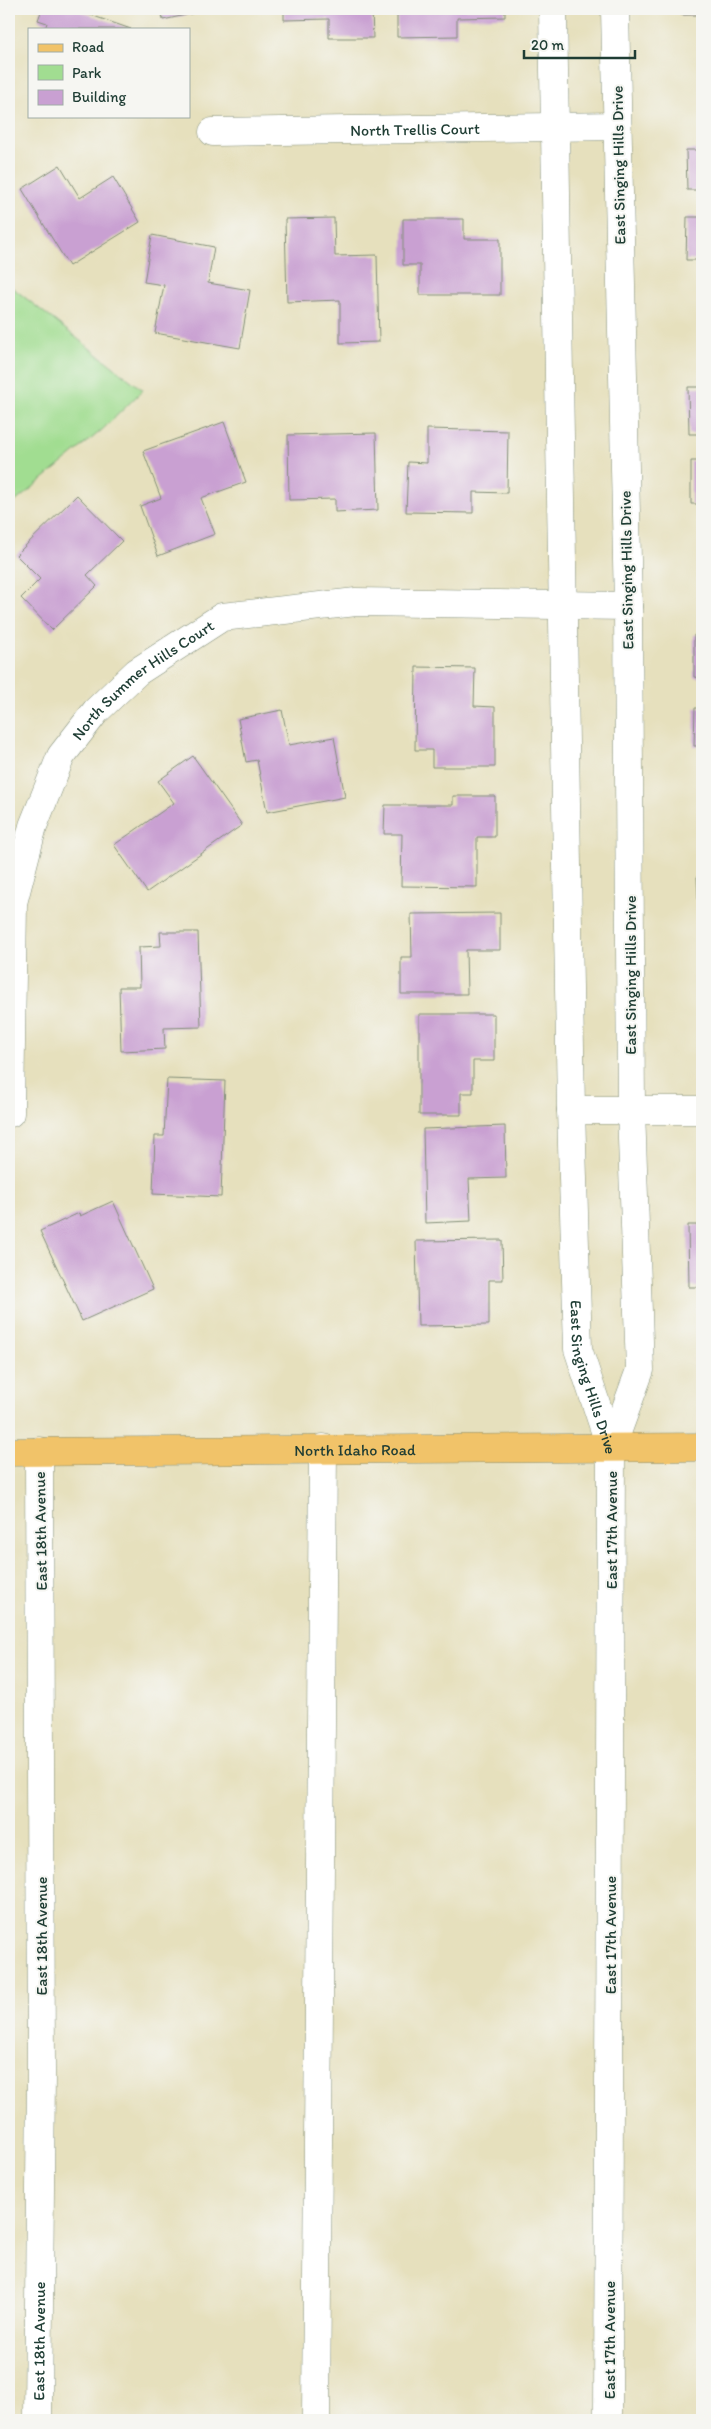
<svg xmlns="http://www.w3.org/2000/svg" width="711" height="2429" viewBox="0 0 711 2429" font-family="Itim,sans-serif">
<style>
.green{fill:#a1dd91;stroke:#608d62}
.building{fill:#c9a0d2}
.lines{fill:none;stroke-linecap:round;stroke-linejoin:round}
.minor-casing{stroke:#828e78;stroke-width:29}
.major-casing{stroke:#828e78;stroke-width:29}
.minor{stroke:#fff;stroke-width:28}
.major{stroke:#f1c369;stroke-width:28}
.labels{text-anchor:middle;stroke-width:4;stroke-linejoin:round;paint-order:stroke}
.street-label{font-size:16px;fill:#1f3d34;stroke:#f6f6f2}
</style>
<rect width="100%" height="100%" fill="#f6f6f2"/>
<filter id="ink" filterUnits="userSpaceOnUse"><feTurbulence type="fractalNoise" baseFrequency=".02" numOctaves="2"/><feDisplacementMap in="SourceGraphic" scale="10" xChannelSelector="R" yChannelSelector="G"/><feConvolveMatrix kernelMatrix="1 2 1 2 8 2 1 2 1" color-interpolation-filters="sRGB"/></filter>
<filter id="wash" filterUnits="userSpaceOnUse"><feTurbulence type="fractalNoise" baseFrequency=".0096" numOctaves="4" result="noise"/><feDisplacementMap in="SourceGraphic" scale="20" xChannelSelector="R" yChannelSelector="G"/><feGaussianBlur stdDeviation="1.12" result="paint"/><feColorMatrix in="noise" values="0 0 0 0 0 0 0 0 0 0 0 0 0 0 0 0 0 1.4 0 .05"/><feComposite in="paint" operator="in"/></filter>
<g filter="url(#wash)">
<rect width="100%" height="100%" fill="#e6e0bd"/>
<path class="green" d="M 9,285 L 143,390 L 102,430 L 9,507 Z"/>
<g id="blocks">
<path class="building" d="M 42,9 L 79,9 L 79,11 L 131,29 L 45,29 L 47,23 L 38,20 Z
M 161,9 L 204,9 L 204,11 L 163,20 Z
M 284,9 L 372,9 L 373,38 L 329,38 L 329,19 L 284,20 Z
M 397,9 L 505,9 L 505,17 L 457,18 L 457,36 L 397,37 Z
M 681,9 L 702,9 L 702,15 L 681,15 Z
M 686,150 L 702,150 L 702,190 L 687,190 Z
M 60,165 L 80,198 L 113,177 L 140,222 L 69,266 L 22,189 Z
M 687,217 L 702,217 L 702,260 L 686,260 Z
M 334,218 L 335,256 L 377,255 L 379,342 L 340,343 L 340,300 L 287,302 L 285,219 Z
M 403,219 L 464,219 L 464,239 L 500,239 L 500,295 L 420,295 L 420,265 L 403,265 Z
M 152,235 L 214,247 L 208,283 L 250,290 L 240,348 L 155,333 L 164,285 L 144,282 Z
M 688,387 L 702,387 L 702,434 L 689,434 Z
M 224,422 L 246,482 L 201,498 L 215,534 L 158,556 L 140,506 L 161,498 L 143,451 Z
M 427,429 L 508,431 L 507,493 L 473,492 L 473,513 L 406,512 L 408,462 L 427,463 Z
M 376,433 L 378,510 L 335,512 L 335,499 L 289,500 L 288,435 Z
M 691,461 L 702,461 L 702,504 L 691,504 Z
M 77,495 L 122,541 L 87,575 L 97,586 L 52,630 L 21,598 L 40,579 L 16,555 Z
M 694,635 L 702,635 L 702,678 L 694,677 Z
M 416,667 L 475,668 L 474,706 L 495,707 L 495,767 L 432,767 L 432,750 L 415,750 Z
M 695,708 L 702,708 L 702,746 L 694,746 Z
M 282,710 L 289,745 L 334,737 L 345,797 L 267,812 L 257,760 L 246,762 L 238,719 Z
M 193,756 L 242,825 L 147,892 L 114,845 L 174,803 L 158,781 Z
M 453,796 L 495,796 L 495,837 L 477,837 L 477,887 L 401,886 L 402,834 L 384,834 L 385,805 L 453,805 Z
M 697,877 L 702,877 L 702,921 L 699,921 Z
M 500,913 L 500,950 L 466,950 L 467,994 L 401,994 L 401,957 L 412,957 L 411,914 Z
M 160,932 L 198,932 L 201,1027 L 164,1028 L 165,1049 L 121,1051 L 119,987 L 140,987 L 139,947 L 161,946 Z
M 700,942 L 702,942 L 702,981 L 700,981 Z
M 419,1014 L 494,1014 L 494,1061 L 473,1061 L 473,1093 L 461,1093 L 461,1115 L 419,1115 Z
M 167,1079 L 225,1081 L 221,1197 L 153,1194 L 155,1136 L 164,1136 Z
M 505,1126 L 506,1178 L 469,1179 L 471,1221 L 425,1223 L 423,1129 Z
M 113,1201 L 153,1289 L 82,1321 L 40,1231 L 79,1213 L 80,1216 Z
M 688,1225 L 702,1225 L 702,1287 L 689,1287 Z
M 502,1240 L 503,1280 L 489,1280 L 489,1325 L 418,1326 L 416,1241 Z"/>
</g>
</g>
<g filter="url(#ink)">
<use href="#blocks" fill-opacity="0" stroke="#828e78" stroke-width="1"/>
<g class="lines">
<defs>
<g id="minor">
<path id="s1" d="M 553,9 L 571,1110 L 578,1349 L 611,1449 L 608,2420"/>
<path id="s2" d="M 213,132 L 617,126"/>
<path d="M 571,1110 L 702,1110"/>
<path id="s3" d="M 10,1113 L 13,903 L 33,826 L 61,756 L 96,711 L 137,672 L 222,617 L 356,602 L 628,606"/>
<path d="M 611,1449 L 640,1370 L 631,1110 L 628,606 L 615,9"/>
<path id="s4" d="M 38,2420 L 41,2073 L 39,1451"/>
<path d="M 316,2420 L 323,1448"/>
</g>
<g id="major">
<path id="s5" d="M 9,1452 L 702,1447"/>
</g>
</defs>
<use href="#minor" class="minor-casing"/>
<use href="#major" class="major-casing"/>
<use href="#minor" class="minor"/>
<use href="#major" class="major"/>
</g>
</g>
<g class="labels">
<g class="street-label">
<text dy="6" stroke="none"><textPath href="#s2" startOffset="202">North Trellis Court</textPath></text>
<text transform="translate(618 165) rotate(-91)" y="6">East Singing Hills Drive</text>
<text transform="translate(626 570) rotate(-91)" y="6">East Singing Hills Drive</text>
<text dy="6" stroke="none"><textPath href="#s3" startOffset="478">North Summer Hills Court</textPath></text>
<text transform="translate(630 975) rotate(-90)" y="6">East Singing Hills Drive</text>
<text dy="6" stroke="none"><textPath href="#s1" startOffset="1371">East Singing Hills Drive</textPath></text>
<text dy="6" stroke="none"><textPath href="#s5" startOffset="346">North Idaho Road</textPath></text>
<text transform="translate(611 1530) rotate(-90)" y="6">East 17th Avenue</text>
<text transform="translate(40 1531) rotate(-91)" y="6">East 18th Avenue</text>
<text transform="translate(610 1935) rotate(-90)" y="6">East 17th Avenue</text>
<text transform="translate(41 1936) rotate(-90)" y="6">East 18th Avenue</text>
<text transform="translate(609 2340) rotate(-90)" y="6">East 17th Avenue</text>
<text dy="6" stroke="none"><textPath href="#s4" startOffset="79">East 18th Avenue</textPath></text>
</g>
</g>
<rect width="711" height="2429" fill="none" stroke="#f6f6f2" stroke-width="30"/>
<rect x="28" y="28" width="162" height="90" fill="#f6f6f2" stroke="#a0aca6"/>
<rect x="38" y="44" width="25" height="8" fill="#f1c369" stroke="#a0aca6"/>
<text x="72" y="52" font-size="15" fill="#1f3d34">Road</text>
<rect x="38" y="65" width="25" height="15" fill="#a1dd91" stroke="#a0aca6"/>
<text x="72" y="78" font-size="15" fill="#1f3d34">Park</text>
<rect x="38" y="90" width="25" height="15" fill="#c9a0d2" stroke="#a0aca6"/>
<text x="72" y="102" font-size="15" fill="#1f3d34">Building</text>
<path d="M524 50v8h111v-8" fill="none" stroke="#1f3d34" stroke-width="2.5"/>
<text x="531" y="50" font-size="15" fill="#1f3d34" stroke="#f6f6f2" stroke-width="4" paint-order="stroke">20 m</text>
</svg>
